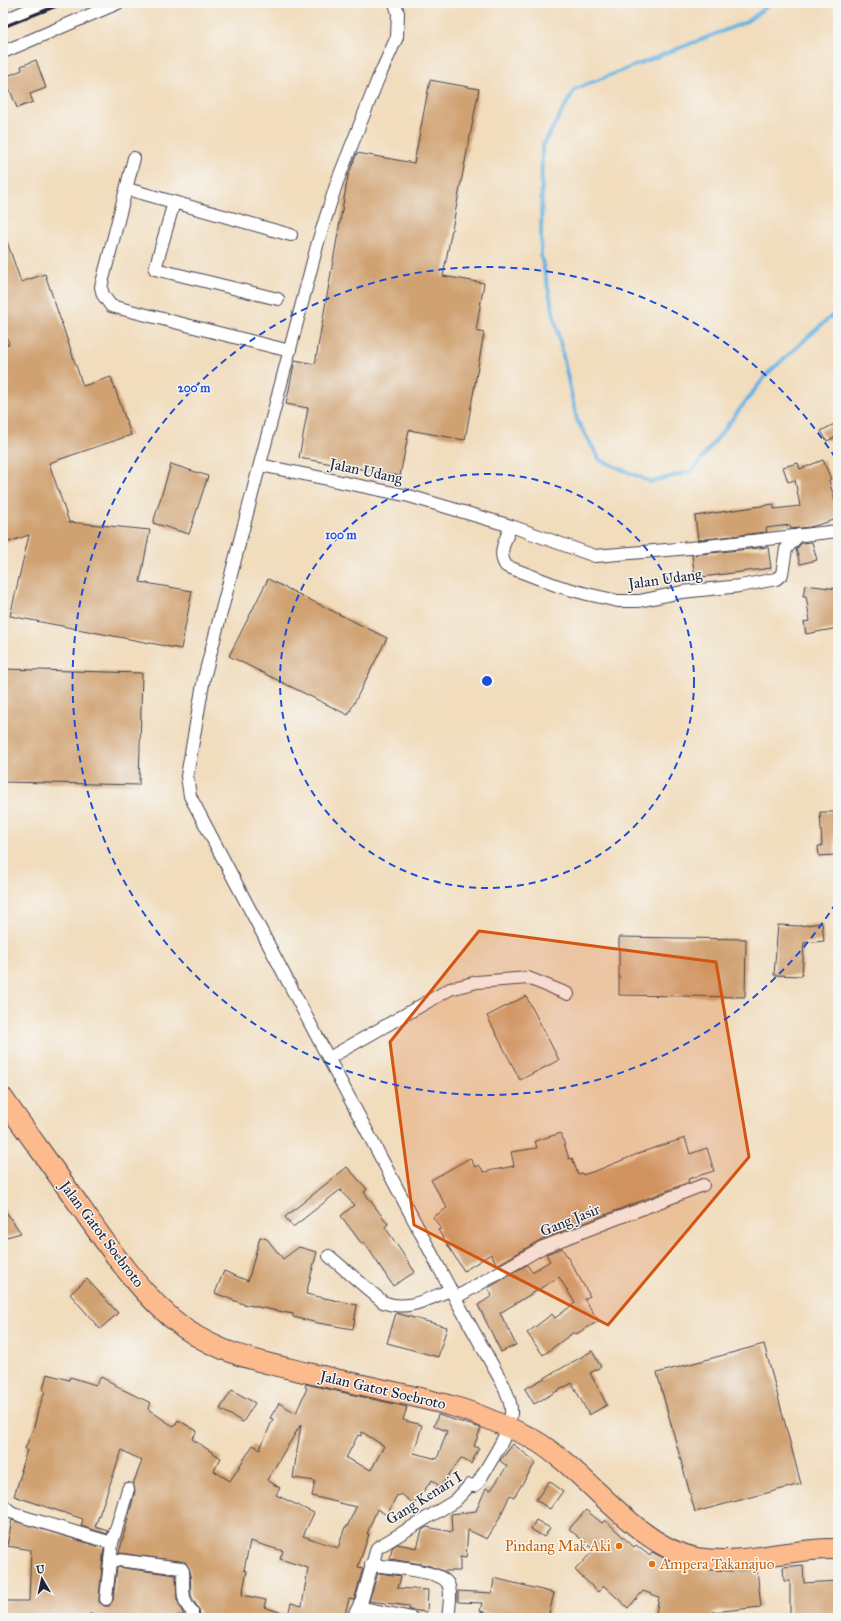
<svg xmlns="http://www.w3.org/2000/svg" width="841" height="1621" viewBox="0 0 841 1621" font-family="'IM FELL Great Primer',serif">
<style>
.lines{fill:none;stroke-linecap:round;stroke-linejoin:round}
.stream{stroke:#69b4e1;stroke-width:4}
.building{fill:#d0a272;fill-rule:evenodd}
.minor-casing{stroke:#413e4e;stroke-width:14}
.primary-casing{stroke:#413e4e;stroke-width:22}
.minor{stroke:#fff;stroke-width:12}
.primary{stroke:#fcba8d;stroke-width:20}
.rail{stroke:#22223b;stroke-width:3}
.marked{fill:#d45411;fill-opacity:0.2;stroke:#d45411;stroke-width:3;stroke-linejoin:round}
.ring{fill:none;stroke:#1d4ed8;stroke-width:2;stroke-dasharray:7 5}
.food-dot{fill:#e8710a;stroke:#f6f6f2;stroke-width:1.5}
.labels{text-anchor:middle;stroke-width:3;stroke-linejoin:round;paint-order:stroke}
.street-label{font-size:15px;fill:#22223b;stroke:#f6f6f2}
.food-label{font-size:15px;fill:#c56008;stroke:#f6f6f2;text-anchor:end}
.centre{fill:#1d4ed8;stroke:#f6f6f2;stroke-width:2}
.ring-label{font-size:12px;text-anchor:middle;font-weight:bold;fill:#1d4ed8;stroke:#f6f6f2;stroke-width:3;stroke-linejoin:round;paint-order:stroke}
</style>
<rect width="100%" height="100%" fill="#f6f6f2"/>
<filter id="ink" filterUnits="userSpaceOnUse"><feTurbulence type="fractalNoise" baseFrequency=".025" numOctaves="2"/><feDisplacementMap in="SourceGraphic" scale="8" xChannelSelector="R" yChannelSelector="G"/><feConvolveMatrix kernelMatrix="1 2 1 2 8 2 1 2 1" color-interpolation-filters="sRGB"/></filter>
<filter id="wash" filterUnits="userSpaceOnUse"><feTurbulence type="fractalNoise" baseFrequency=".012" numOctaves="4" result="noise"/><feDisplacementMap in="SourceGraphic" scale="16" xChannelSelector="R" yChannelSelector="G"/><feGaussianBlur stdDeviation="0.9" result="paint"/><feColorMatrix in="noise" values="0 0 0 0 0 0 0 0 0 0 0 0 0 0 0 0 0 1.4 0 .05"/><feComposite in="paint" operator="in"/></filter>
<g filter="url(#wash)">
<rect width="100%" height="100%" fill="#f1dcbc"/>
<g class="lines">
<path class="stream" d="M 772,3 L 746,22 L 575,89 L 542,147 L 541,256 L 577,420 L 600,460 L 651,482 L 692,471 L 767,374 L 838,310"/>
</g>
<g id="blocks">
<path class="building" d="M 36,60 L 46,88 L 30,94 L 33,102 L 17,108 L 5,77 L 22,70 L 21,66 Z
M 430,80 L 479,89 L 443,276 L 484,283 L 476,331 L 484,333 L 465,440 L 409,430 L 400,476 L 299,458 L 308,408 L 286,404 L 295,360 L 315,364 L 348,176 L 357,153 L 414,163 Z
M 5,236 L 21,282 L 45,274 L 83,386 L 111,377 L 131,435 L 49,463 L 69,522 L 150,530 L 140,582 L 192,591 L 181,649 L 10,616 L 29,535 L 3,544 L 3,345 L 9,344 L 3,328 L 3,237 Z
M 838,422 L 838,436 L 827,441 L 821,431 Z
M 823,460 L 831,479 L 829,480 L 838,512 L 838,519 L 810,527 L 791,529 L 790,525 L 766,528 L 767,532 L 698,540 L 695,516 L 774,504 L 774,509 L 800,506 L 795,480 L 788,482 L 783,467 L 798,463 L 800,469 Z
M 171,464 L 208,476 L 189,534 L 153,523 Z
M 812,542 L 817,560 L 800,564 L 796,549 L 802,543 Z
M 768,547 L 771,568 L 695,578 L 692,555 Z
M 268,579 L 387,638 L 348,715 L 229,656 Z
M 805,585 L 838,589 L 838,628 L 806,634 L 804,622 L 810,621 L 806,596 L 803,596 Z
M 3,669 L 142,673 L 139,785 L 3,782 Z
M 820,812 L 834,812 L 835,855 L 819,856 L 818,846 L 822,846 Z
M 822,923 L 824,941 L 804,943 L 802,976 L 774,975 L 778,925 L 799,926 Z
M 619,937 L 746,939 L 745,997 L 619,995 Z
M 526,996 L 559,1060 L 520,1080 L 487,1016 Z
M 561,1133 L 569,1159 L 572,1158 L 578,1174 L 582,1173 L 583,1175 L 598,1170 L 645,1151 L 685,1138 L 690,1154 L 707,1148 L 714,1171 L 688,1179 L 689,1182 L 540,1240 L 497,1265 L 491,1254 L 464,1271 L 438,1230 L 441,1229 L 433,1217 L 447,1208 L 431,1180 L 470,1158 L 475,1167 L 479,1165 L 484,1172 L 514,1166 L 511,1152 L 537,1148 L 535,1141 Z
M 347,1167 L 367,1189 L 364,1192 L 388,1224 L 385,1227 L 415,1272 L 393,1286 L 364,1242 L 362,1244 L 341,1216 L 354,1205 L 340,1190 L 293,1227 L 285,1217 Z
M 3,1208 L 21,1233 L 3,1238 Z
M 260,1237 L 267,1239 L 283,1259 L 299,1247 L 317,1252 L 306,1294 L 357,1305 L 353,1329 L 318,1323 L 293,1317 L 293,1314 L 243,1304 L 215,1293 L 224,1271 L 248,1281 Z
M 562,1248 L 590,1296 L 584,1299 L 599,1321 L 576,1334 L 574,1332 L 543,1355 L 527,1333 L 552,1314 L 555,1318 L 575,1303 L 559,1277 L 500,1313 L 516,1345 L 501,1352 L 478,1305 L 492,1296 L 488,1288 L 527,1265 L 532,1272 L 550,1261 L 546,1254 Z
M 87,1279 L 118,1313 L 100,1329 L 70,1294 Z
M 396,1313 L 447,1327 L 438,1357 L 387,1343 Z
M 764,1344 L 801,1484 L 695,1512 L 657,1373 Z
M 592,1351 L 601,1367 L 590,1373 L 607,1405 L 589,1415 L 572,1383 L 534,1404 L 525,1389 Z
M 47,1374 L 69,1380 L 70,1377 L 96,1385 L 101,1377 L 116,1385 L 115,1386 L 151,1403 L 148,1409 L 174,1427 L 178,1420 L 197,1431 L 192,1439 L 221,1458 L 214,1471 L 230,1481 L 253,1445 L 260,1449 L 273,1419 L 270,1418 L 279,1403 L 296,1413 L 307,1388 L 305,1387 L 306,1384 L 407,1407 L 403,1420 L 422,1425 L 414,1453 L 437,1459 L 447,1431 L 434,1426 L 438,1415 L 481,1428 L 474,1446 L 479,1448 L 471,1464 L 461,1458 L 440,1487 L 432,1480 L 414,1504 L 401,1494 L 399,1496 L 397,1495 L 387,1515 L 377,1509 L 367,1534 L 369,1534 L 358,1567 L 363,1568 L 355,1597 L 354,1600 L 349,1599 L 344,1618 L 312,1618 L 302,1615 L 301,1618 L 200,1617 L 199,1610 L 191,1596 L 190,1570 L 185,1562 L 119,1553 L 135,1491 L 133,1484 L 142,1461 L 122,1450 L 95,1527 L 108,1531 L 107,1534 L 81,1526 L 83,1519 L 14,1496 L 22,1471 L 20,1471 L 27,1450 L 25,1449 L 32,1431 L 33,1431 L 38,1410 L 45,1391 L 43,1390 ZM 301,1424 L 293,1478 L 315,1481 L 312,1496 L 356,1507 L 347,1527 L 345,1527 L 338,1548 L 303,1536 L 314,1513 L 276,1495 L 280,1488 L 267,1480 ZM 362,1432 L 384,1446 L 371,1470 L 346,1458 L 358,1435 L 361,1436 ZM 250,1541 L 283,1551 L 280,1559 L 308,1568 L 302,1606 L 291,1603 L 288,1615 L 264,1607 L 266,1600 L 242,1595 L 247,1571 L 244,1570 Z
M 232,1390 L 255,1403 L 243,1422 L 220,1409 Z
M 513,1444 L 536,1462 L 514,1497 L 510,1495 L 498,1521 L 487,1539 L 468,1530 L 466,1558 L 460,1557 L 460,1571 L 443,1571 L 427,1565 L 390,1559 L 392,1548 L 397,1544 L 417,1548 L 422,1530 L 427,1527 L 452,1532 L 451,1514 L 476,1511 L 486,1488 L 491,1490 L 507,1466 L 500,1461 Z
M 549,1481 L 563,1491 L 550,1509 L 536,1500 Z
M 586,1510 L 602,1523 L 605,1520 L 634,1547 L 636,1545 L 650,1556 L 652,1552 L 670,1561 L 696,1569 L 732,1571 L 757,1569 L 761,1607 L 713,1612 L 712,1618 L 655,1618 L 659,1597 L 643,1591 L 628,1608 L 604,1586 L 598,1592 L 575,1570 L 594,1550 L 569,1529 Z
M 12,1520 L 104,1548 L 99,1598 L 99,1602 L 105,1606 L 109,1606 L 113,1600 L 117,1567 L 176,1575 L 177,1599 L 184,1616 L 178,1615 L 179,1618 L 112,1618 L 89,1614 L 90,1618 L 3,1618 L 3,1601 L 29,1601 L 31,1550 L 7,1546 Z
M 536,1520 L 550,1528 L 544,1537 L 531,1529 Z
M 803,1565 L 804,1583 L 838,1581 L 838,1618 L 790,1618 L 790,1581 L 784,1581 L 783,1567 Z
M 378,1573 L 401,1576 L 398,1588 L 428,1590 L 427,1612 L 409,1610 L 409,1606 L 369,1601 Z
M 494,1578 L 554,1593 L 548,1618 L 510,1618 L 480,1611 L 482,1603 L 458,1602 L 458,1591 L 492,1593 Z"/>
</g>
</g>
<g filter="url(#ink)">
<use href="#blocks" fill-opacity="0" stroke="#413e4e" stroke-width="1"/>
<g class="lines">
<defs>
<path id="minor" d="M 3,21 L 45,3
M 3,52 L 118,3
M 134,158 L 101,287 L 103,295 L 111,306 L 290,351
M 127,189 L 291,235
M 174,202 L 155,269 L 278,299
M 260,465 L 409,496 L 511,526 L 595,556 L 690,548 L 838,531
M 511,526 C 506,539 497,553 506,566 L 558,586 L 587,594 L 618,601 L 639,601 L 682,592 L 740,586 L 776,579 L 782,574 L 786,549 L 799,535
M 329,1058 L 450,989 L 477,982 L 528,978 L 568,994
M 329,1256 L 383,1302 C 407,1312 428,1299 450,1290
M 455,1298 L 543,1247 L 703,1185
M 3,1505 L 11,1512 L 24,1517 L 112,1543 L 106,1599
M 112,1543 L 128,1489
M 110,1559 L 181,1568 L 183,1571 C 184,1585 180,1601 192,1611 L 192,1618
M 371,1565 C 387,1567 442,1570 448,1584 C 452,1592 449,1609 448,1618
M 359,1607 L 412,1618
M 353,1618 L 362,1600 L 377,1548 L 455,1501 L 470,1485 L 474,1486 L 478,1483 C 488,1464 510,1435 511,1413 C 512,1403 507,1394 504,1386 L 455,1298 L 190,796 L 187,776 L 204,678 L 318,242 L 337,182 L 378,79 L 397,37 L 398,13 L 395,3"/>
<path id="primary" d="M 3,1098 C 28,1134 54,1169 79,1205 C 110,1249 141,1296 184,1328 C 224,1357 275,1365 322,1376 C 366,1386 411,1395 455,1407 C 477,1413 500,1424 521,1433 C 583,1461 631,1546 697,1558 C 744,1566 791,1547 838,1549"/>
</defs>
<use href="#minor" class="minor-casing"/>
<use href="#primary" class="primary-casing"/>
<use href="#minor" class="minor"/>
<use href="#primary" class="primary"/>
<path class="rail" d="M 3,27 L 64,3"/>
</g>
</g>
<path class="marked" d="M 479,931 L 716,962 L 749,1157 L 608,1325 L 414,1225 L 390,1042 Z"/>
<g class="ring">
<circle cx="487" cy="681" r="207"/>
<path d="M836 903A414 414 0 1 1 836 459"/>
</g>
<g class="food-dot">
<circle cx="619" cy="1546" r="4"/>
<circle cx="652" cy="1564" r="4"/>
</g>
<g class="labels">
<g class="street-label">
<text transform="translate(366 471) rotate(12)" y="5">Jalan Udang</text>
<text transform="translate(665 579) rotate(-8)" y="5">Jalan Udang</text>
<text transform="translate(570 1220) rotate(-22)" y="5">Gang Jasir</text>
<text transform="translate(102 1234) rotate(53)" y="5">Jalan Gatot Soebroto</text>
<text transform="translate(383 1390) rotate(13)" y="5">Jalan Gatot Soebroto</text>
<text transform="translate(424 1498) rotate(-32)" y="5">Gang Kenari I</text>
</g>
<g class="food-label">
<text x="611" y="1551">Pindang Mak Aki</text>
<text x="660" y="1569" text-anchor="start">Ampera Takanajuo</text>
</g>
</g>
<circle cx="487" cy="681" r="6" class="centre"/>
<g class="ring-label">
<text x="194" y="392">200 m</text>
<text x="341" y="539">100 m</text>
</g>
<rect width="841" height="1621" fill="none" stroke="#f6f6f2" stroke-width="16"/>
<g transform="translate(42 1579) rotate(351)" stroke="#f6f6f2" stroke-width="3" paint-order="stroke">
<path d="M0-3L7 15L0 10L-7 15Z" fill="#22223b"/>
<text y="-6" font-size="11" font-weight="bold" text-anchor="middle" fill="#22223b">U</text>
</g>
</svg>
